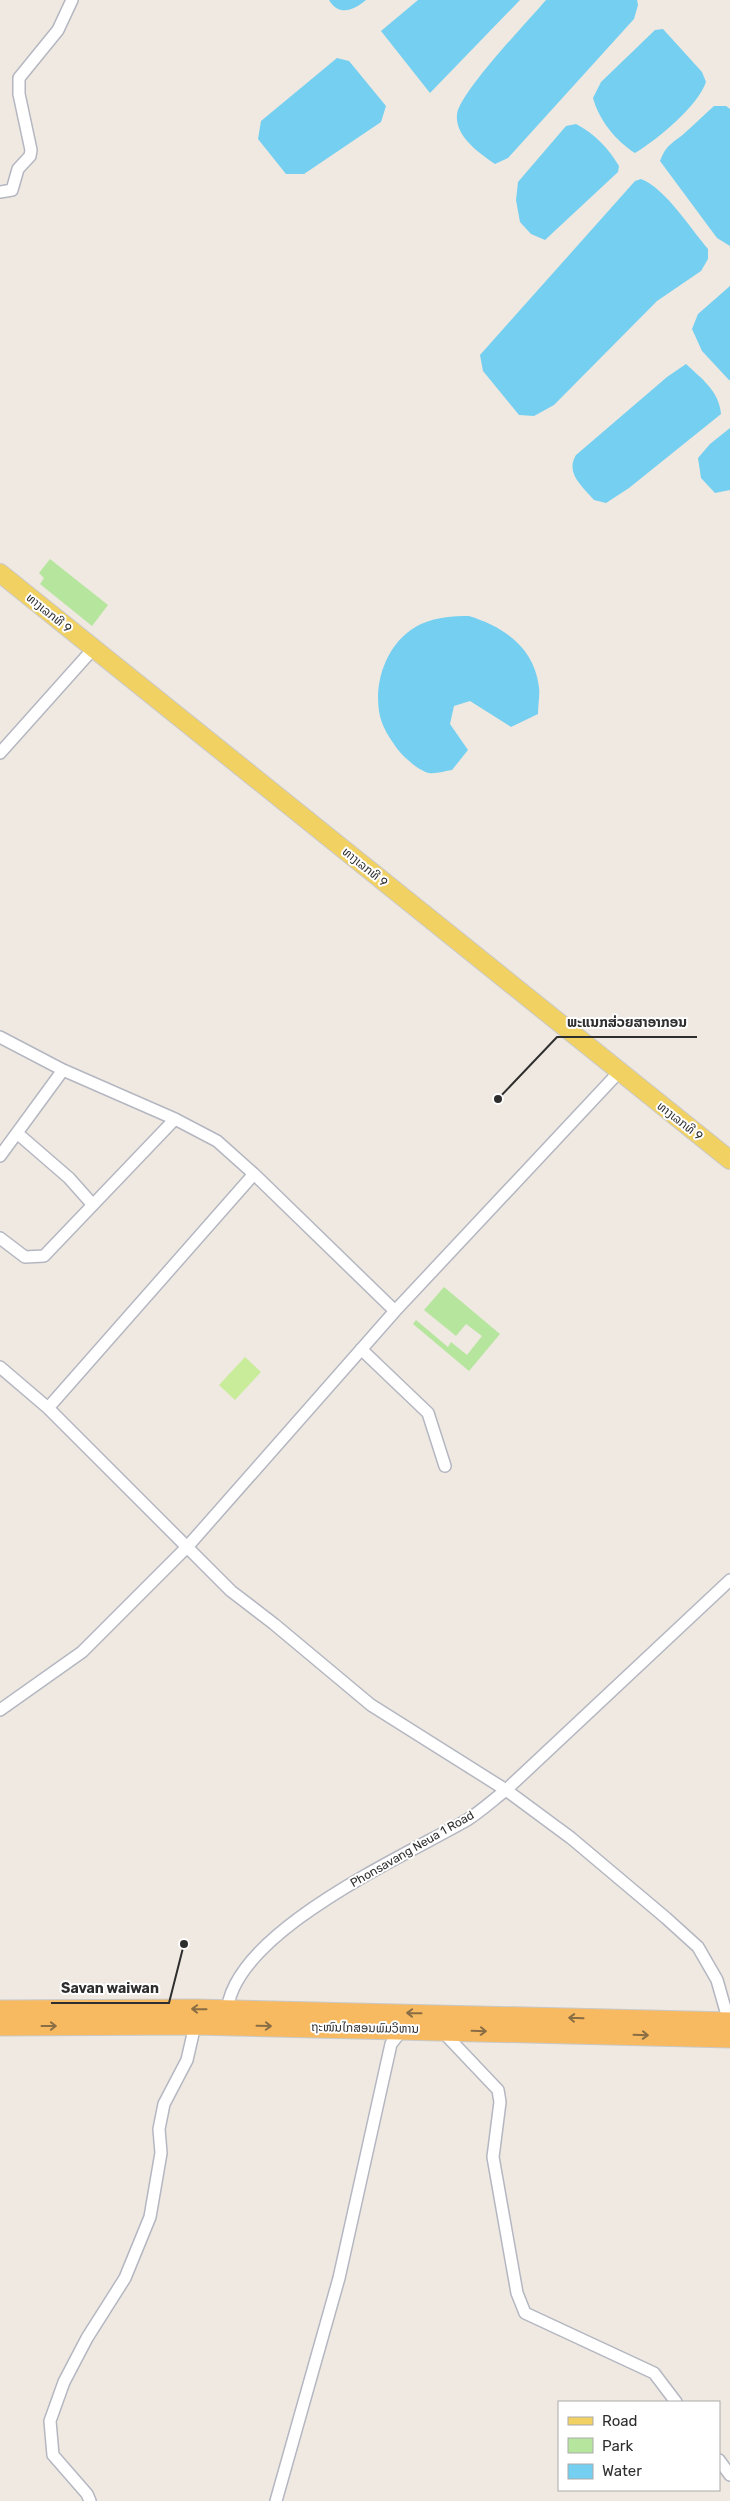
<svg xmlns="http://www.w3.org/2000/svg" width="730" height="2501" viewBox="0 0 730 2501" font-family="Rubik,'Noto Sans Lao',sans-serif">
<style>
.green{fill:#b6e59e}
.pitch{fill:#c9ec9a}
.water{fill:#75cff0}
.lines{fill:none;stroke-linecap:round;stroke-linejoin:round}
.minor-casing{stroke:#b4b7c1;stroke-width:14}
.primary-casing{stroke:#c9c9c9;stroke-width:20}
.trunk-casing{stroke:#c9c9c9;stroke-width:21}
.minor{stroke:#fff;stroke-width:11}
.primary{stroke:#f2d163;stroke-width:18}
.trunk{stroke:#f8ba60;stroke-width:19}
.oneway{stroke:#896d44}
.labels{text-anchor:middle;stroke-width:4;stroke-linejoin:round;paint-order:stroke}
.street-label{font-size:12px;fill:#2e2e2e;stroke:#fff}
.leader{fill:none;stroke:#2e2e2e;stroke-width:2}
.callout-dot{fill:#2e2e2e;stroke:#fff;stroke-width:2}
.callout-label{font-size:14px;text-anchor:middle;font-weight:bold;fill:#2e2e2e;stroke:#fff;stroke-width:4;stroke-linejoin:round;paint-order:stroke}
</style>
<rect width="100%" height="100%" fill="#efe9e1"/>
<path class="green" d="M 50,559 L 108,605 L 92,626 L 40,584 L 44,578 L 39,573 Z
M 444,1287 L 500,1334 L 469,1371 L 413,1324 L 416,1320 L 448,1347 L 451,1342 L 467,1355 L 482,1336 L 466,1324 L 456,1336 L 424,1310 Z"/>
<path class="pitch" d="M 245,1357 L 261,1372 L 235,1400 L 219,1385 Z"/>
<path class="water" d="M 329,0 L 366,0 C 354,10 339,17 329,0 Z
M 418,0 L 520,0 L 430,93 L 381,31 Z
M 546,0 L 637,0 L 638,5 L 634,19 L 508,158 L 495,164 C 479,153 455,136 457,115 C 458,94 529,20 546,0 Z
M 663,29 L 702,72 L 706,82 C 698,106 658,139 635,153 C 616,141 599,120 593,98 L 601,82 L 655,30 Z
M 337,58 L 349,61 L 386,106 L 381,122 L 304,174 L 286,174 L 258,139 L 261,121 Z
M 714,106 L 726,106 L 730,109 L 730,246 L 717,238 L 660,161 C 667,142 676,142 688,130 C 697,122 705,114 714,106 Z
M 576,124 C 594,133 609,149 619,166 L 618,172 L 545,240 L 531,234 L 520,222 L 516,200 L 518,182 L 566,126 Z
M 641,179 C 665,188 691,229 708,249 L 708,259 L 701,271 L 657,301 L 554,405 L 534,416 L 519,415 L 483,371 L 480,355 L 635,181 Z
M 730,286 L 730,380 L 729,380 L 702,351 L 692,329 L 698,314 Z
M 686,364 C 702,379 719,391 721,414 L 629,488 L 606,503 L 594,500 C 582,486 565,473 576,455 L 667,377 Z
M 730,428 L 730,490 L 715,493 L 701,478 L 698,458 L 710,444 Z
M 469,616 C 504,627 534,647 539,687 C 540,695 538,705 538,714 L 511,727 L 470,701 L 454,706 L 450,724 L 468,750 L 452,770 C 445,771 436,774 429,773 C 419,771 405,758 399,751 C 390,739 381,726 379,711 C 374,678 389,639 421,624 C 437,617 452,616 469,616 Z"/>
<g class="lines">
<defs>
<path id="minor" d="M 0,192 L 12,190 L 18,169 L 30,156 L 31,150 L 19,94 L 19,78 L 58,30 L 72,0
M 0,753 L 93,649
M 0,1037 L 63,1070 L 175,1119 L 217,1141 L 254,1174 L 395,1311
M 17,1133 L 69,1178 L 93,1205
M 0,1156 L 63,1070
M 0,1238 L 25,1257 L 44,1256 L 175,1119
M 361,1349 L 428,1413 L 445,1466
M 0,1367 L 48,1408 L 231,1591 L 274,1624 L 371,1705 L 506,1790 L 571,1838 L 666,1918 L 698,1947 L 717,1980 L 729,2022
M 48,1408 L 254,1174
M 0,1710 L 82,1652 L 188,1546 L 395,1311 L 619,1072
M 227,2015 C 228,1934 405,1856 467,1820 C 480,1812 493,1800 506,1790 L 730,1580
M 442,2031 L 498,2090 L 500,2102 L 493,2157 L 517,2293 L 525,2313 L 654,2373 L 676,2402
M 719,2460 L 730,2475
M 90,2501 L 87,2494 L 53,2455 L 50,2421 L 64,2382 L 87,2338 L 125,2278 L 150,2217 L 161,2153 L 159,2129 L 164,2104 L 187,2060 L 195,2025
M 276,2501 L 339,2278 L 391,2044 L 403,2029"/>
<path id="primary" d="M 0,573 L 730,1160"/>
<path id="trunk" d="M 0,2010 L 195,2009 L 730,2022
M 0,2026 L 195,2025 L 730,2038"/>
</defs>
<use href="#minor" class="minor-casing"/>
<use href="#primary" class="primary-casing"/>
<use href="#trunk" class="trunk-casing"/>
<use href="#minor" class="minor"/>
<use href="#primary" class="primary"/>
<use href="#trunk" class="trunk"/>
</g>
<defs><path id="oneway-shaft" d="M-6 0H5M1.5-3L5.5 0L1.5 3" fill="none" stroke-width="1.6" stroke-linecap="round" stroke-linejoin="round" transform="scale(1.25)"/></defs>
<g class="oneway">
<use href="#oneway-shaft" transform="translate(199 2009) rotate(-179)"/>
<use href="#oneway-shaft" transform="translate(414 2013) rotate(-179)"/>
<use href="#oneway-shaft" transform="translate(576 2018) rotate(-178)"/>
<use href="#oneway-shaft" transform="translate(49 2026)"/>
<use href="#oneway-shaft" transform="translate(264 2026) rotate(1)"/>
<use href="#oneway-shaft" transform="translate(479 2031) rotate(2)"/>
<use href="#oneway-shaft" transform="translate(641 2035) rotate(2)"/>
</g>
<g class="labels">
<g class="street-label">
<text transform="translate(49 613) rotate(39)" y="4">ທາງເລກທີ 9</text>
<text transform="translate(365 867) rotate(39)" y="4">ທາງເລກທີ 9</text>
<text transform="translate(680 1121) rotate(38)" y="4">ທາງເລກທີ 9</text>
<text transform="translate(412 1849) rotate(-30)" y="4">Phonsavang Neua 1 Road</text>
<text transform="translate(365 2028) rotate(1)" y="4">ຖະໜົນໄກສອນພົມວິຫານ</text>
</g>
</g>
<path class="leader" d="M498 1099L557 1037H697M184 1944L169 2003H51"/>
<g class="callout-dot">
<circle cx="498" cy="1099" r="5"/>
<circle cx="184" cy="1944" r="5"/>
</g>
<g class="callout-label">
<text x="627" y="1027">ພະແນກສ່ວຍສາອາກອນ</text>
<text x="110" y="1993">Savan waiwan</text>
</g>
<rect x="558" y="2401" width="162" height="90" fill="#ffffff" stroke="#ababab"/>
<rect x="568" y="2417" width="25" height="8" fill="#f2d163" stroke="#ababab"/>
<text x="602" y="2426" font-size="15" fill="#2e2e2e">Road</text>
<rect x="568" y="2438" width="25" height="15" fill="#b6e59e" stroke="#ababab"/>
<text x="602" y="2451" font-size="15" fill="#2e2e2e">Park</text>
<rect x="568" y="2464" width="25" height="15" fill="#75cff0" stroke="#ababab"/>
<text x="602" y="2476" font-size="15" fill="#2e2e2e">Water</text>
</svg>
